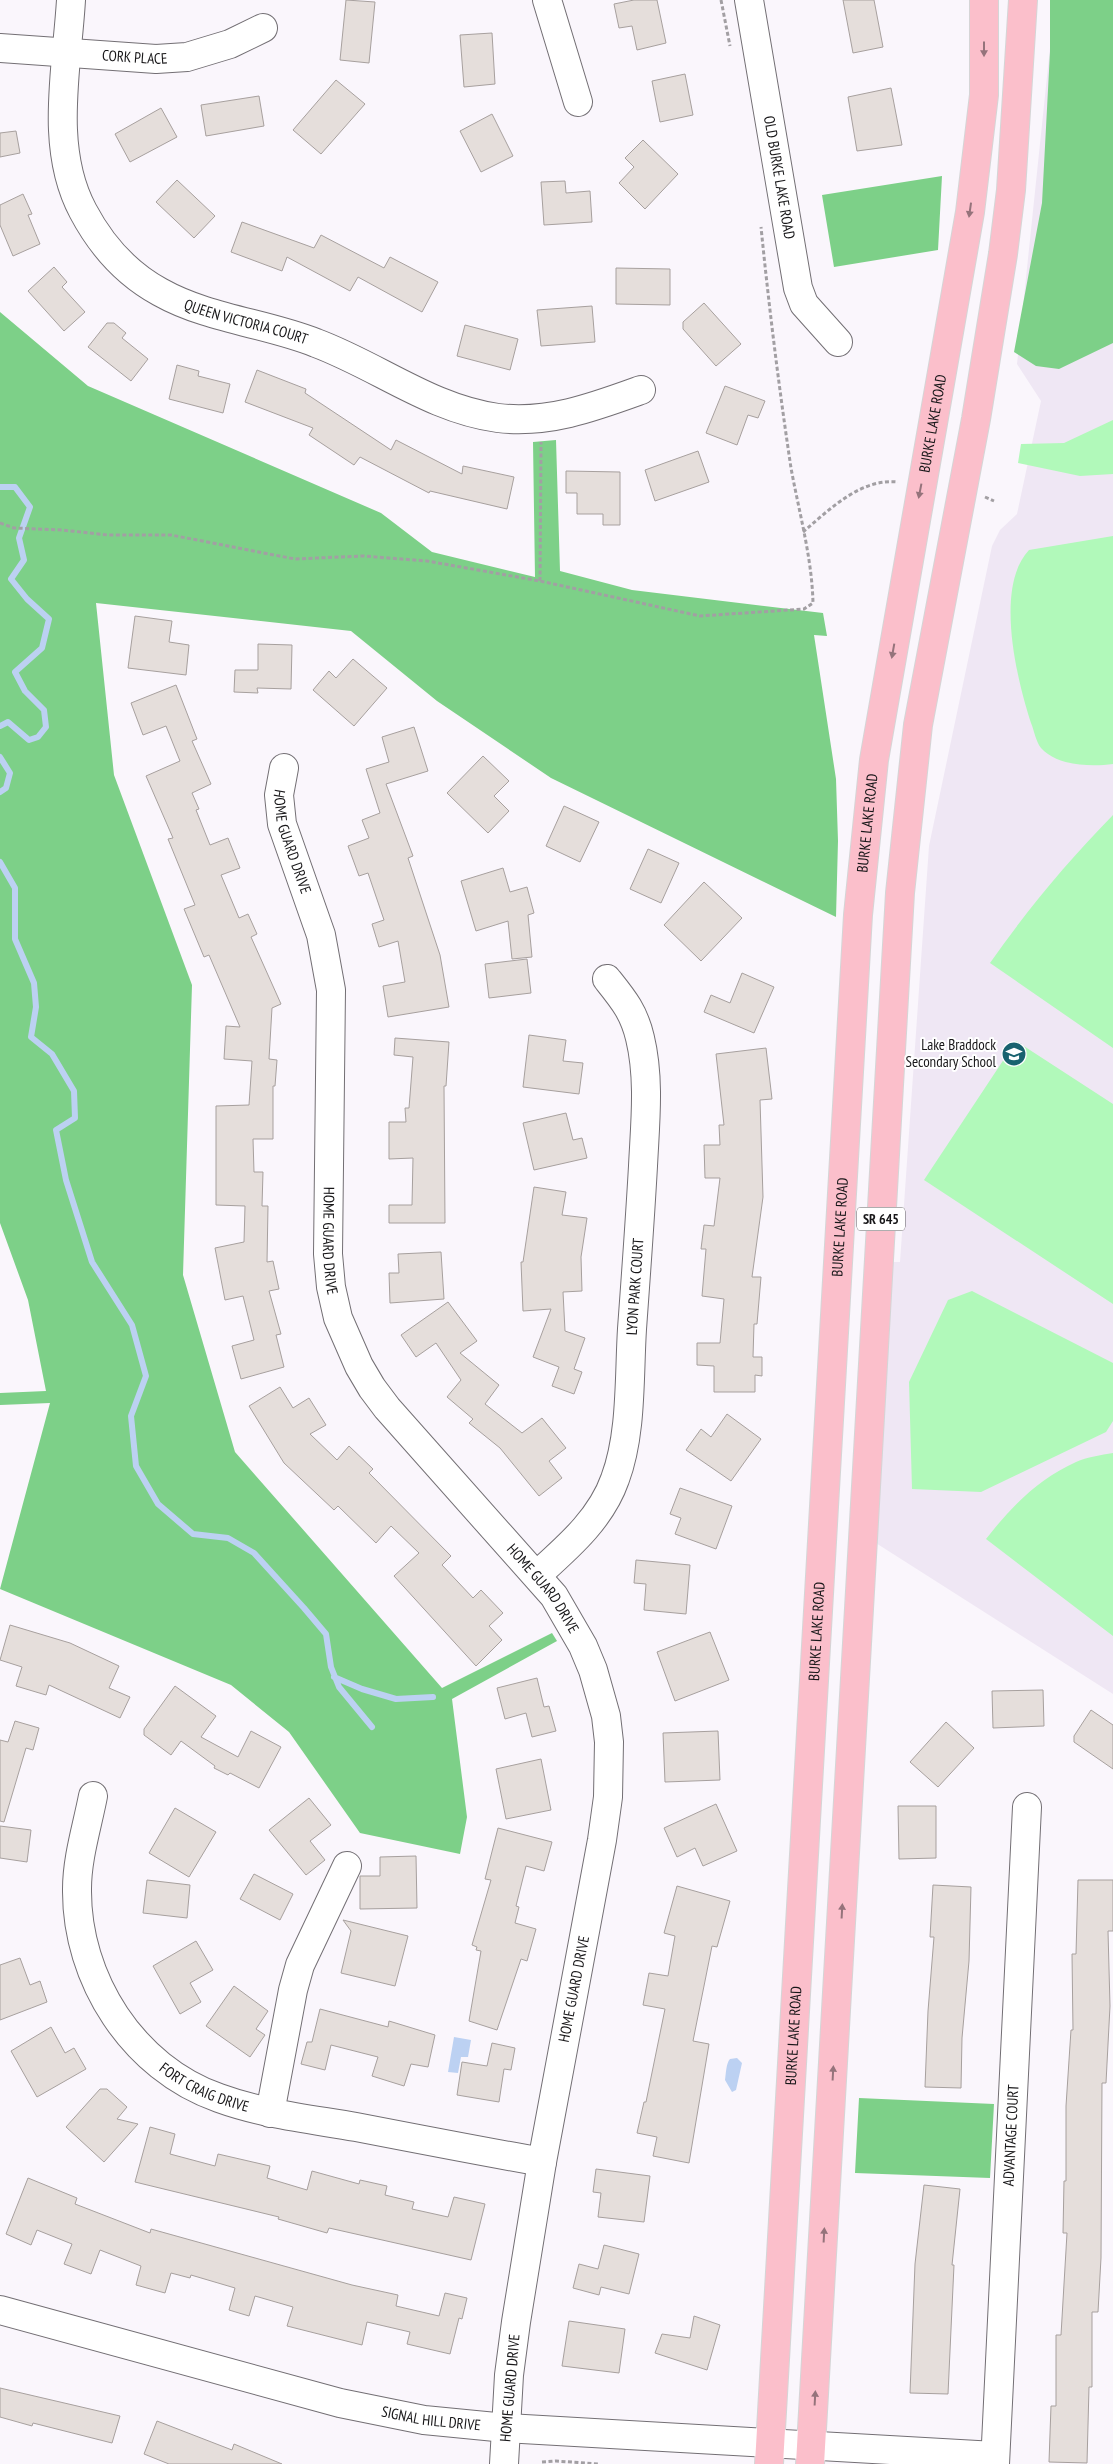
<svg xmlns="http://www.w3.org/2000/svg" width="1113" height="2464" viewBox="0 0 1113 2464" font-family="'PT Sans Narrow',sans-serif">
<style>
.built{fill:#efe7f4}
.green{fill:#b1f9ba}
.forest{fill:#7dd088}
.water{fill:#bcd1f2}
.lines{fill:none;stroke-linecap:round;stroke-linejoin:round}
.stream{stroke:#bcd1f2;stroke-width:6}
.building{fill:#e5dedb;stroke:#a7a09e}
.minor-casing{stroke:#736f74;stroke-width:30}
.major-casing{stroke:#d5d5d6;stroke-width:30}
.path{stroke:#a29fa3;stroke-width:3;stroke-dasharray:4 2.5;stroke-linecap:butt}
.minor{stroke:#fff;stroke-width:28}
.major{stroke:#fbbfcb;stroke-width:28}
.oneway{fill:#95737b}
.labels{text-anchor:middle;stroke-width:4;stroke-linejoin:round;paint-order:stroke}
.shield{fill:#fff;stroke:#5d5d5e;stroke-width:1}
.shield-label{font-size:14px;font-weight:bold;fill:#181719}
.street-label{font-size:15px;fill:#181719;stroke:#fff}
.poi-label{font-size:15px;fill:#181719;stroke:#fff;text-anchor:end}
</style>
<rect width="100%" height="100%" fill="#faf6fc"/>
<path class="built" d="M 1055,0 L 1113,0 L 1113,1694 L 868,1538 L 882,1262 L 900,1262 L 929,846 L 992,546 L 1000,530 L 1017,514 L 1041,401 L 1017,364 Z"/>
<path class="green" d="M 1113,420 L 1113,474 L 1080,476 L 1018,463 L 1021,444 L 1064,443 Z
M 1113,536 L 1113,764 C 1091,767 1057,766 1041,748 C 1036,742 1034,730 1031,723 C 1017,680 994,587 1029,550 Z
M 1113,815 L 1113,1048 L 990,963 C 1027,910 1068,861 1113,815 Z
M 1016,1041 L 1113,1104 L 1113,1304 L 924,1180 Z
M 972,1291 L 1113,1363 L 1113,1421 L 1106,1432 L 981,1492 L 912,1489 L 909,1382 L 948,1300 Z
M 1113,1453 L 1113,1636 L 986,1539 C 1011,1507 1038,1479 1076,1462 C 1087,1457 1101,1455 1113,1453 Z"/>
<path class="forest" d="M 1050,0 L 1113,0 L 1113,343 L 1059,369 L 1036,366 L 1014,352 L 1042,203 L 1050,52 Z
M 942,176 L 938,250 L 834,267 L 822,195 Z
M 0,312 L 88,386 L 381,513 L 432,552 L 535,577 L 533,442 L 556,440 L 560,571 L 632,590 L 823,613 L 827,636 L 814,635 L 836,779 L 838,841 L 836,917 L 551,778 L 437,701 L 351,631 L 96,603 L 114,775 L 192,985 L 183,1275 L 235,1452 L 442,1688 L 552,1633 L 557,1641 L 452,1699 L 467,1817 L 460,1854 L 360,1833 L 289,1732 L 231,1685 L 0,1589 L 50,1403 L 0,1405 L 0,1393 L 46,1391 L 28,1300 L 0,1223 Z
M 859,2098 L 994,2104 L 990,2178 L 855,2173 Z"/>
<path class="water" d="M 454,2037 L 471,2040 L 468,2057 L 461,2057 L 458,2073 L 448,2072 Z
M 737,2058 L 742,2063 L 736,2090 L 732,2092 L 725,2080 C 726,2074 726,2063 730,2059 Z"/>
<g class="lines">
<path class="stream" d="M 0,487 L 15,487 L 30,507 L 19,538 L 24,560 L 11,579 L 27,599 L 49,619 L 42,648 L 15,672 L 25,691 L 44,710 L 46,727 L 38,737 L 29,740 L 8,722 L 0,726
M 0,757 L 10,773 L 6,788 L 0,792
M 0,862 L 15,888 L 15,939 L 34,983 L 36,1007 L 31,1037 L 52,1054 L 74,1091 L 75,1118 L 56,1130 L 66,1180 L 92,1262 L 132,1325 L 146,1376 L 131,1416 L 136,1466 L 158,1504 L 193,1534 L 228,1538 L 254,1553 L 304,1608 L 326,1634 L 331,1667 L 339,1687 L 372,1727
M 334,1677 L 362,1689 L 396,1699 L 433,1697"/>
</g>
<path class="building" d="M 346,0 L 375,2 L 369,63 L 340,60 Z
M 634,0 L 657,0 L 666,43 L 637,50 L 632,26 L 619,28 L 614,4 Z
M 843,0 L 874,0 L 883,47 L 853,53 Z
M 492,33 L 495,84 L 464,87 L 460,35 Z
M 685,74 L 693,115 L 660,122 L 652,81 Z
M 336,80 L 365,104 L 321,154 L 293,130 Z
M 891,88 L 902,145 L 857,151 L 848,97 Z
M 259,96 L 264,126 L 206,136 L 201,105 Z
M 161,108 L 177,137 L 130,162 L 115,134 Z
M 492,114 L 513,156 L 481,172 L 460,131 Z
M 16,131 L 20,153 L 0,157 L 0,133 Z
M 643,140 L 678,174 L 645,209 L 619,183 L 634,167 L 625,158 Z
M 177,180 L 215,216 L 194,238 L 156,202 Z
M 565,181 L 566,193 L 590,191 L 592,222 L 544,225 L 541,182 Z
M 23,194 L 32,214 L 28,215 L 40,244 L 13,256 L 0,225 L 0,205 Z
M 242,222 L 314,248 L 321,235 L 384,268 L 390,257 L 438,282 L 422,312 L 358,277 L 350,291 L 287,257 L 282,271 L 231,252 Z
M 54,267 L 67,282 L 62,287 L 85,312 L 64,331 L 28,291 Z
M 616,268 L 670,269 L 670,305 L 616,304 Z
M 704,303 L 741,344 L 716,366 L 683,329 L 683,322 Z
M 592,306 L 595,342 L 541,346 L 537,310 Z
M 107,323 L 114,323 L 126,333 L 122,338 L 148,359 L 131,381 L 88,347 Z
M 465,325 L 518,339 L 510,370 L 457,356 Z
M 177,365 L 199,371 L 198,376 L 230,384 L 223,413 L 169,399 Z
M 257,370 L 306,389 L 305,393 L 391,450 L 396,440 L 462,474 L 463,466 L 514,477 L 507,509 L 430,491 L 429,493 L 360,457 L 354,465 L 309,435 L 313,428 L 245,402 Z
M 725,386 L 765,401 L 758,418 L 748,415 L 737,445 L 706,433 Z
M 698,451 L 709,482 L 655,501 L 645,470 Z
M 566,471 L 620,472 L 620,525 L 603,525 L 603,514 L 577,514 L 577,493 L 566,493 Z
M 135,616 L 172,621 L 169,642 L 189,645 L 186,675 L 128,668 Z
M 258,644 L 292,645 L 291,689 L 257,688 L 258,693 L 234,692 L 235,670 L 258,670 Z
M 353,659 L 387,688 L 354,726 L 313,690 L 329,671 L 336,678 Z
M 176,685 L 197,739 L 192,741 L 211,784 L 192,793 L 199,809 L 196,810 L 210,845 L 228,838 L 240,868 L 221,875 L 239,918 L 248,914 L 257,934 L 251,937 L 281,1004 L 272,1008 L 269,1059 L 277,1060 L 275,1086 L 273,1086 L 273,1139 L 253,1139 L 254,1172 L 263,1172 L 262,1206 L 268,1206 L 267,1262 L 273,1261 L 279,1289 L 269,1291 L 281,1334 L 276,1335 L 284,1367 L 241,1379 L 232,1346 L 254,1340 L 243,1296 L 225,1300 L 215,1248 L 244,1242 L 245,1206 L 216,1205 L 216,1106 L 249,1105 L 252,1061 L 224,1059 L 226,1026 L 240,1027 L 209,955 L 204,957 L 184,909 L 195,905 L 168,839 L 173,838 L 146,776 L 180,761 L 166,726 L 143,735 L 131,703 Z
M 414,727 L 428,771 L 386,784 L 413,856 L 408,858 L 440,955 L 449,1007 L 388,1017 L 383,986 L 405,982 L 398,941 L 379,947 L 372,924 L 384,920 L 368,873 L 359,876 L 348,846 L 369,838 L 362,820 L 380,813 L 366,769 L 389,762 L 382,737 Z
M 483,756 L 509,781 L 494,796 L 509,811 L 488,833 L 447,793 Z
M 564,806 L 599,822 L 580,862 L 546,846 Z
M 648,849 L 679,863 L 661,903 L 630,889 Z
M 503,868 L 510,892 L 527,887 L 534,913 L 528,915 L 532,957 L 512,959 L 508,921 L 476,931 L 461,881 Z
M 704,882 L 742,918 L 701,961 L 664,925 Z
M 527,959 L 531,993 L 489,998 L 485,964 Z
M 742,973 L 774,987 L 754,1033 L 704,1012 L 711,995 L 730,1003 Z
M 529,1035 L 566,1040 L 563,1061 L 583,1063 L 579,1094 L 523,1087 Z
M 395,1038 L 449,1042 L 446,1086 L 444,1086 L 445,1223 L 389,1223 L 389,1205 L 412,1205 L 413,1158 L 389,1159 L 389,1122 L 406,1122 L 405,1108 L 409,1108 L 413,1057 L 394,1055 Z
M 766,1048 L 772,1099 L 760,1100 L 763,1197 L 752,1277 L 761,1277 L 757,1324 L 754,1324 L 753,1357 L 762,1357 L 762,1376 L 755,1375 L 755,1392 L 714,1392 L 714,1366 L 697,1365 L 697,1343 L 720,1343 L 724,1299 L 702,1296 L 706,1249 L 701,1249 L 704,1225 L 714,1226 L 720,1178 L 705,1178 L 704,1145 L 720,1145 L 719,1125 L 724,1125 L 716,1054 Z
M 566,1113 L 573,1140 L 582,1138 L 587,1158 L 534,1170 L 523,1123 Z
M 534,1187 L 566,1192 L 562,1215 L 587,1218 L 581,1257 L 582,1291 L 563,1292 L 565,1331 L 585,1338 L 574,1369 L 582,1372 L 574,1394 L 552,1386 L 559,1367 L 533,1357 L 551,1309 L 523,1311 L 521,1262 L 523,1262 Z
M 441,1252 L 444,1299 L 390,1303 L 389,1273 L 399,1273 L 398,1254 Z
M 448,1302 L 477,1341 L 460,1353 L 499,1385 L 485,1404 L 522,1433 L 542,1418 L 566,1448 L 549,1461 L 562,1478 L 539,1496 L 500,1448 L 469,1423 L 473,1419 L 447,1397 L 461,1380 L 436,1343 L 416,1357 L 401,1335 Z
M 280,1387 L 293,1408 L 309,1398 L 326,1425 L 310,1434 L 337,1460 L 349,1446 L 373,1469 L 369,1473 L 451,1556 L 442,1565 L 473,1598 L 481,1590 L 503,1613 L 489,1626 L 502,1640 L 476,1666 L 394,1576 L 419,1553 L 391,1526 L 376,1543 L 338,1506 L 334,1510 L 284,1463 L 249,1406 Z
M 727,1414 L 761,1439 L 731,1481 L 686,1450 L 701,1429 L 711,1437 Z
M 680,1488 L 732,1506 L 716,1549 L 675,1534 L 681,1518 L 670,1514 Z
M 636,1560 L 690,1565 L 686,1614 L 644,1610 L 646,1584 L 634,1583 Z
M 10,1625 L 70,1643 L 119,1666 L 109,1688 L 130,1697 L 120,1718 L 49,1685 L 46,1695 L 16,1686 L 22,1667 L 0,1660 Z
M 710,1632 L 729,1680 L 675,1701 L 657,1652 Z
M 537,1678 L 544,1707 L 549,1706 L 556,1731 L 532,1737 L 526,1713 L 505,1719 L 497,1688 Z
M 175,1686 L 216,1716 L 201,1737 L 238,1757 L 251,1731 L 281,1747 L 259,1788 L 230,1773 L 228,1775 L 214,1768 L 215,1766 L 181,1741 L 171,1755 L 144,1735 L 144,1729 Z
M 1043,1690 L 1044,1726 L 993,1728 L 992,1691 Z
M 1091,1710 L 1113,1725 L 1113,1769 L 1074,1742 L 1074,1736 Z
M 15,1721 L 39,1728 L 33,1750 L 26,1748 L 4,1822 L 0,1821 L 0,1740 L 8,1742 Z
M 946,1722 L 974,1748 L 938,1787 L 910,1762 Z
M 718,1731 L 720,1780 L 665,1782 L 663,1733 Z
M 541,1759 L 551,1810 L 506,1819 L 496,1769 Z
M 309,1798 L 331,1825 L 310,1841 L 325,1860 L 306,1875 L 269,1830 Z
M 716,1804 L 737,1851 L 703,1866 L 695,1848 L 677,1857 L 664,1828 Z
M 898,1806 L 936,1806 L 936,1858 L 899,1859 Z
M 175,1808 L 216,1832 L 189,1877 L 149,1853 Z
M 0,1826 L 31,1830 L 27,1862 L 0,1858 Z
M 498,1828 L 552,1842 L 544,1871 L 526,1866 L 516,1906 L 519,1907 L 515,1923 L 536,1929 L 527,1961 L 521,1959 L 497,2030 L 469,2021 L 481,1951 L 476,1950 L 477,1947 L 472,1945 L 491,1880 L 485,1879 Z
M 416,1856 L 417,1908 L 360,1909 L 360,1876 L 380,1876 L 380,1857 Z
M 254,1874 L 293,1894 L 280,1920 L 240,1899 Z
M 147,1880 L 190,1885 L 187,1918 L 143,1913 Z
M 1078,1880 L 1113,1880 L 1113,1931 L 1108,1931 L 1110,2006 L 1106,2083 L 1102,2083 L 1101,2258 L 1098,2312 L 1092,2312 L 1092,2387 L 1089,2387 L 1087,2463 L 1049,2462 L 1051,2406 L 1056,2406 L 1056,2335 L 1061,2335 L 1067,2233 L 1063,2233 L 1064,2181 L 1066,2181 L 1066,2106 L 1071,2030 L 1073,2030 L 1072,1954 L 1076,1954 Z
M 933,1885 L 971,1887 L 969,1961 L 962,2038 L 961,2088 L 925,2087 L 928,2011 L 934,1937 L 930,1937 Z
M 677,1886 L 730,1901 L 717,1947 L 712,1946 L 693,2041 L 709,2044 L 689,2163 L 653,2156 L 657,2137 L 637,2133 L 644,2102 L 646,2102 L 665,2009 L 643,2005 L 649,1973 L 668,1976 L 675,1936 L 664,1933 Z
M 343,1920 L 408,1936 L 395,1986 L 341,1973 L 351,1931 Z
M 196,1941 L 213,1970 L 190,1983 L 201,2002 L 180,2014 L 153,1966 Z
M 20,1958 L 30,1985 L 40,1981 L 47,2002 L 0,2020 L 0,1965 Z
M 234,1986 L 268,2011 L 256,2029 L 265,2035 L 250,2057 L 206,2026 Z
M 320,2009 L 388,2027 L 389,2021 L 435,2035 L 428,2067 L 411,2064 L 404,2086 L 372,2076 L 378,2057 L 331,2045 L 325,2070 L 301,2064 L 307,2042 L 312,2042 Z
M 51,2027 L 65,2053 L 74,2048 L 86,2069 L 37,2097 L 11,2051 Z
M 492,2043 L 515,2048 L 511,2070 L 504,2069 L 499,2102 L 457,2095 L 462,2062 L 487,2066 Z
M 100,2089 L 107,2089 L 127,2107 L 117,2119 L 138,2124 L 104,2162 L 66,2127 Z
M 150,2127 L 175,2134 L 170,2154 L 215,2166 L 218,2154 L 270,2166 L 267,2178 L 307,2190 L 312,2171 L 359,2184 L 360,2180 L 387,2186 L 385,2195 L 414,2202 L 412,2209 L 448,2217 L 454,2197 L 485,2204 L 471,2260 L 329,2228 L 327,2233 L 278,2219 L 279,2217 L 135,2182 Z
M 596,2169 L 650,2176 L 644,2222 L 598,2217 L 601,2193 L 593,2192 Z
M 28,2178 L 77,2198 L 75,2204 L 150,2233 L 151,2229 L 352,2285 L 398,2295 L 396,2306 L 439,2316 L 445,2293 L 467,2298 L 462,2319 L 459,2318 L 450,2354 L 407,2344 L 410,2332 L 367,2322 L 362,2345 L 287,2326 L 293,2307 L 255,2296 L 249,2316 L 229,2310 L 235,2288 L 191,2275 L 190,2278 L 171,2273 L 165,2293 L 136,2285 L 141,2266 L 100,2250 L 91,2274 L 64,2264 L 72,2244 L 37,2230 L 31,2245 L 6,2234 Z
M 924,2185 L 960,2189 L 952,2265 L 954,2265 L 948,2394 L 910,2393 L 915,2264 Z
M 604,2245 L 639,2254 L 629,2294 L 601,2287 L 599,2295 L 573,2288 L 579,2264 L 598,2269 Z
M 694,2316 L 720,2325 L 707,2370 L 655,2353 L 662,2334 L 690,2338 Z
M 569,2321 L 625,2329 L 619,2373 L 562,2366 Z
M 0,2388 L 120,2416 L 112,2443 L 33,2423 L 32,2426 L 0,2417 Z
M 157,2421 L 232,2450 L 234,2444 L 282,2464 L 169,2464 L 144,2454 Z"/>
<g class="lines">
<defs>
<g id="minor">
<path id="s1" d="M 71,0 C 67,68 49,148 83,211 C 101,245 127,274 160,292 C 208,319 266,323 316,343 C 378,366 431,409 498,418 C 549,424 594,407 641,390"/>
<path d="M 547,0 L 578,102"/>
<path id="s2" d="M 749,0 L 798,288 L 804,304 L 838,342"/>
<path id="s3" d="M 0,48 L 156,59 L 187,57 L 230,44 L 263,28"/>
<path id="s4" d="M 284,768 L 279,795 L 282,824 L 321,935 L 331,990 L 328,1254 L 331,1287 L 338,1318 L 359,1366 L 372,1388 L 387,1408 L 554,1596 L 583,1646 L 593,1670 L 606,1716 L 609,1742 L 608,1797 L 602,1840 L 542,2162 L 516,2322 L 509,2375 L 504,2464"/>
<path id="s5" d="M 537,1575 C 568,1547 601,1519 615,1479 C 632,1434 629,1376 632,1329 C 636,1274 640,1220 643,1166 C 645,1124 650,1079 640,1038 C 634,1012 623,999 607,979"/>
<path id="s6" d="M 93,1796 C 87,1827 77,1858 77,1889 C 76,1979 133,2068 219,2098 C 263,2114 310,2119 356,2127 C 418,2139 480,2151 542,2162"/>
<path d="M 270,2113 L 293,1990 L 300,1965 L 347,1866"/>
<path id="s7" d="M 0,2310 L 340,2403 L 424,2420 L 506,2428 L 995,2456"/>
<path id="s8" d="M 995,2464 L 1027,1807"/>
</g>
<g id="major">
<path id="s9" d="M 769,2464 L 858,915 L 874,760 L 970,212 L 984,95 L 984,0"/>
<path d="M 810,2464 L 900,893 L 918,725 L 976,419 L 1003,254 L 1011,190 L 1023,0"/>
</g>
</defs>
<use href="#minor" class="minor-casing"/>
<use href="#major" class="major-casing"/>
<path class="path" d="M 721,0 L 730,46
M 985,497 L 994,501
M 0,523 L 14,528 L 62,530 L 108,535 L 171,535 L 295,559 L 363,556 L 427,561 L 540,581 L 700,616 L 804,609 L 813,603 C 812,558 799,512 791,468 C 779,388 769,307 761,227
M 803,532 C 830,509 861,478 898,482
M 540,581 L 541,442
M 542,2462 L 556,2461 L 599,2464"/>
<use href="#minor" class="minor"/>
<use href="#major" class="major"/>
</g>
<defs><path id="oneway-solid" d="M-6-.8H1V-3.2L6.5 0L1 3.2V.8H-6Z" transform="scale(1.25)"/></defs>
<g class="oneway">
<use href="#oneway-solid" transform="translate(984 49) rotate(90)"/>
<use href="#oneway-solid" transform="translate(970 210) rotate(98)"/>
<use href="#oneway-solid" transform="translate(920 491) rotate(101)"/>
<use href="#oneway-solid" transform="translate(893 651) rotate(100)"/>
<use href="#oneway-solid" transform="translate(842 1911) rotate(-87)"/>
<use href="#oneway-solid" transform="translate(833 2073) rotate(-87)"/>
<use href="#oneway-solid" transform="translate(824 2235) rotate(-87)"/>
<use href="#oneway-solid" transform="translate(815 2398) rotate(-87)"/>
</g>
<defs>
<symbol id="school-disc" viewBox="-11 -11 22 22"><circle r="9.5" fill="#18626f" stroke="#fff"/><path d="M0-5L7-2L0 1L-7-2ZM-4 1L0 2.5L4 1V4Q0 6-4 4Z" fill="#fff"/></symbol>
</defs>
<g fill-rule="evenodd">
<use href="#school-disc" x="1000" y="1040" width="28" height="28"/>
</g>
<g class="labels">
<rect class="shield" x="857" y="1207.5" width="48" height="23" rx="4"/>
<g class="shield-label">
<text x="881" y="1224">SR 645</text>
</g>
<g class="street-label">
<text dy="5" stroke="none"><textPath href="#s3" startOffset="135">CORK PLACE</textPath></text>
<text dy="5" stroke="none"><textPath href="#s2" startOffset="180">OLD BURKE LAKE ROAD</textPath></text>
<text dy="5" stroke="none"><textPath href="#s1" startOffset="419">QUEEN VICTORIA COURT</textPath></text>
<text dy="5" stroke="none"><textPath href="#s9" startOffset="2049">BURKE LAKE ROAD</textPath></text>
<text dy="5" stroke="none"><textPath href="#s9" startOffset="1644">BURKE LAKE ROAD</textPath></text>
<text dy="5" stroke="none"><textPath href="#s4" startOffset="76">HOME GUARD DRIVE</textPath></text>
<text dy="5" stroke="none"><textPath href="#s9" startOffset="1239">BURKE LAKE ROAD</textPath></text>
<text dy="5" stroke="none"><textPath href="#s4" startOffset="481">HOME GUARD DRIVE</textPath></text>
<text dy="5" stroke="none"><textPath href="#s5" startOffset="319">LYON PARK COURT</textPath></text>
<text dy="5" stroke="none"><textPath href="#s4" startOffset="901">HOME GUARD DRIVE</textPath></text>
<text dy="5" stroke="none"><textPath href="#s9" startOffset="834">BURKE LAKE ROAD</textPath></text>
<text transform="translate(574 1989) rotate(-79)" y="5">HOME GUARD DRIVE</text>
<text dy="5" stroke="none"><textPath href="#s9" startOffset="429">BURKE LAKE ROAD</textPath></text>
<text dy="5" stroke="none"><textPath href="#s6" startOffset="346">FORT CRAIG DRIVE</textPath></text>
<text dy="5" stroke="none"><textPath href="#s8" startOffset="329">ADVANTAGE COURT</textPath></text>
<text transform="translate(510 2388) rotate(-85)" y="5">HOME GUARD DRIVE</text>
<text dy="5" stroke="none"><textPath href="#s7" startOffset="445">SIGNAL HILL DRIVE</textPath></text>
</g>
<g class="poi-label">
<text x="996" y="1050">Lake Braddock<tspan x="996" dy="17">Secondary School</tspan></text>
</g>
</g>
</svg>
